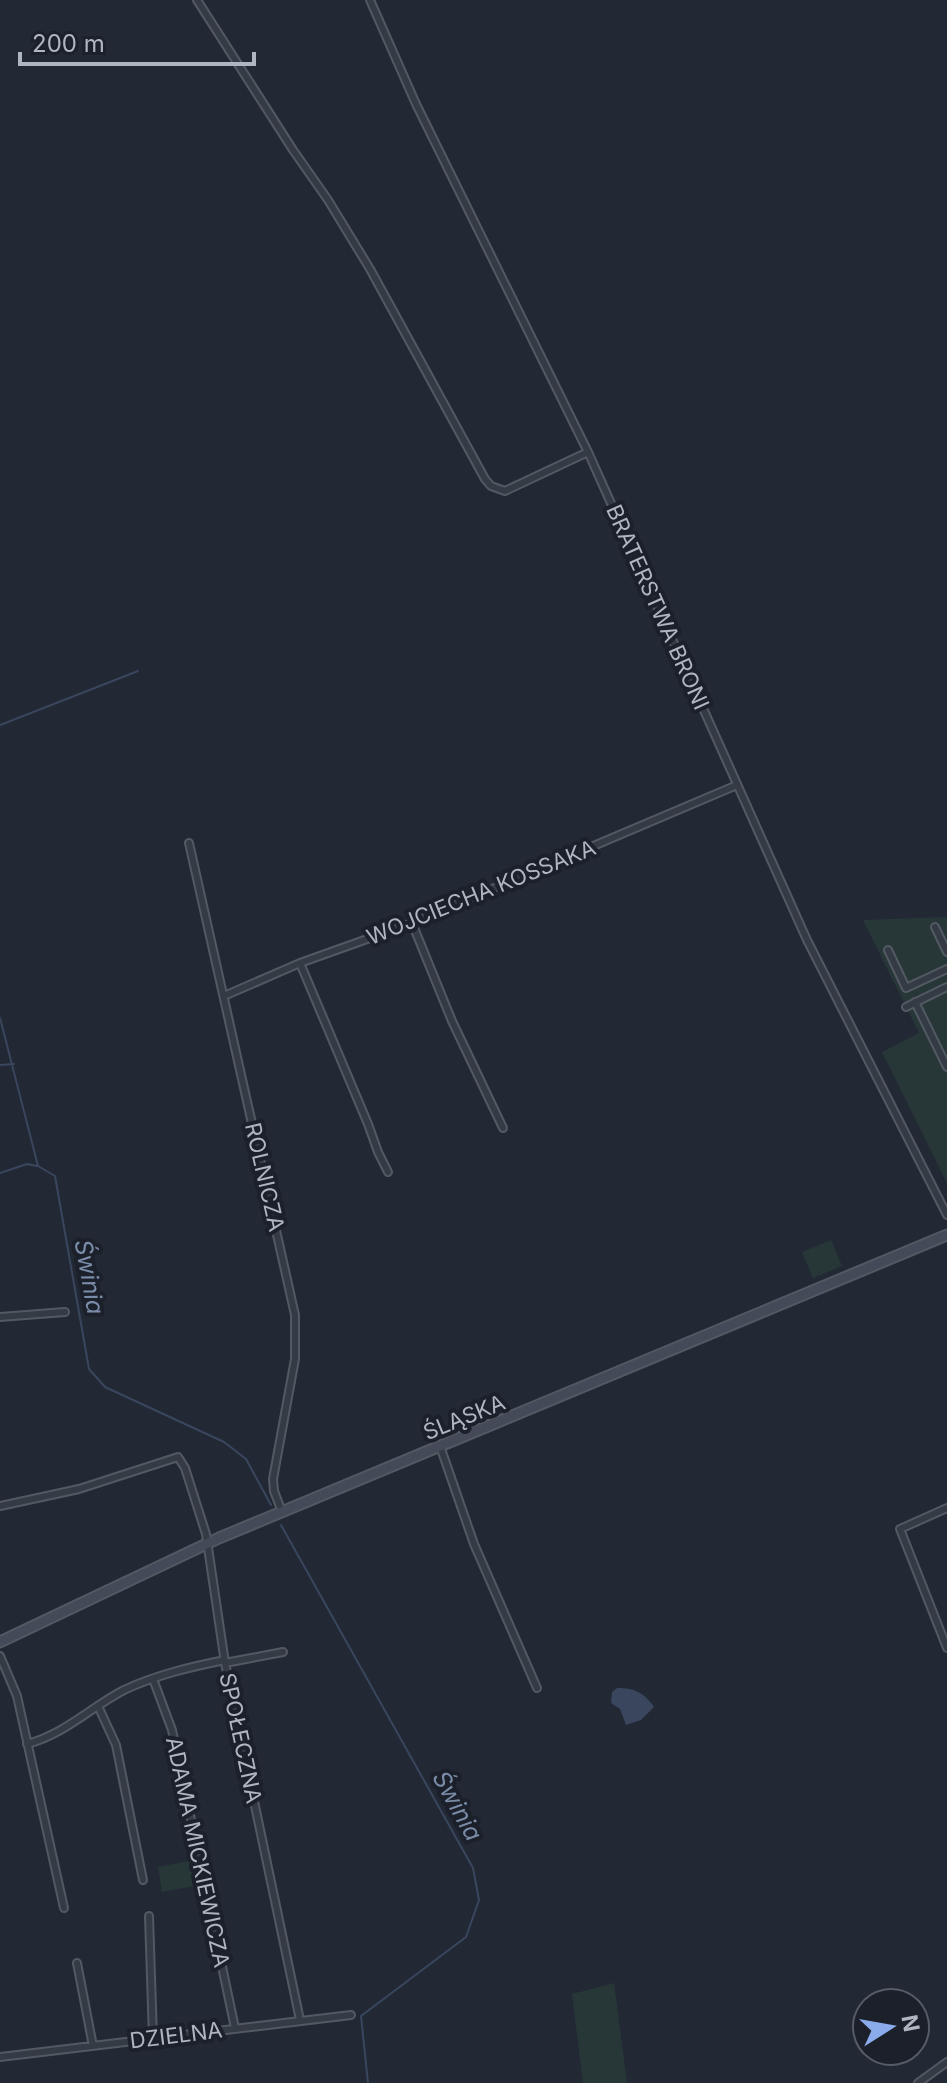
<svg xmlns="http://www.w3.org/2000/svg" width="947" height="2083" viewBox="0 0 947 2083" font-family="Inter,sans-serif">
<style>
.green{fill:#273738}
.water{fill:#39465d}
.lines{fill:none;stroke-linecap:round;stroke-linejoin:round}
.stream{stroke:#39465d;stroke-width:2}
.street-casing{stroke:#535963;stroke-width:10}
.secondary-casing{stroke:#535963;stroke-width:13}
.street{stroke:#353b45;stroke-width:6}
.secondary{stroke:#444a58;stroke-width:9}
.labels{text-anchor:middle;stroke-width:8;stroke-linejoin:round;paint-order:stroke}
.street-label{font-size:22px;fill:#afb6c2;stroke:#1b202a}
.water-label{font-size:24px;font-style:italic;fill:#7b8ca8;stroke:#1b202a}
</style>
<rect width="100%" height="100%" fill="#222935"/>
<path class="green" d="M 947,917 L 947,1183 L 882,1052 L 919,1033 L 863,920 Z
M 831,1240 L 842,1266 L 813,1278 L 802,1252 Z
M 195,1860 L 200,1885 L 162,1892 L 158,1867 Z
M 614,1983 L 627,2083 L 583,2083 L 572,1994 Z"/>
<path class="water" d="M 617,1688 C 634,1688 644,1692 654,1707 L 641,1720 L 626,1725 L 620,1709 L 611,1703 L 612,1692 Z"/>
<g class="lines">
<path class="stream" d="M 0,725 L 138,671
M 0,1018 L 38,1166 L 55,1176 L 89,1369 L 105,1387 L 224,1442 L 246,1459 L 271,1505
M 0,1065 L 14,1064
M 0,1173 L 27,1164 L 37,1166
M 281,1525 L 473,1868 L 479,1900 L 466,1937 L 361,2016 L 368,2083"/>
<defs>
<path id="street" d="M 197,0 L 293,150 L 328,200 L 370,269 L 485,479 L 491,486 L 505,491 L 588,452
M 370,0 L 416,104 L 588,452 L 807,940 L 947,1215
M 189,843 L 295,1315 L 295,1359 L 273,1479 L 274,1491 L 282,1512
M 412,923 L 452,1021 L 503,1128
M 935,927 L 947,952
M 888,950 L 906,988 L 947,969
M 300,963 L 368,1124 L 378,1152 L 388,1172
M 224,996 L 300,963 L 412,923 L 737,785
M 915,1002 L 947,1067
M 906,1007 L 947,987
M 0,1317 L 65,1312
M 440,1446 L 474,1544 L 537,1688
M 0,1506 L 79,1489 L 178,1457 L 185,1468 L 206,1534 L 225,1663 L 300,2020
M 947,1508 L 900,1529 L 947,1648
M 0,1656 L 17,1696 L 64,1908
M 225,1663 L 283,1652
M 153,1679 L 172,1730 L 235,2028
M 98,1706 L 116,1745 L 143,1880
M 27,1744 C 65,1734 91,1707 124,1690 C 156,1675 190,1667 225,1660
M 149,1916 L 153,2038
M 77,1963 L 93,2046
M 0,2057 L 351,2015
M 918,2083 L 947,2062"/>
<path id="secondary" d="M 0,1642 L 219,1538 L 947,1235"/>
</defs>
<use href="#street" class="street-casing"/>
<use href="#secondary" class="secondary-casing"/>
<use href="#street" class="street"/>
<use href="#secondary" class="secondary"/>
</g>
<g class="labels">
<g class="street-label">
<text transform="translate(658 607) rotate(66)" y="8">BRATERSTWA BRONI</text>
<text transform="translate(481 892) rotate(-22)" y="8">WOJCIECHA KOSSAKA</text>
<text transform="translate(265 1177) rotate(77)" y="8">ROLNICZA</text>
<text transform="translate(464 1417) rotate(-22)" y="8">ŚLĄSKA</text>
<text transform="translate(241 1738) rotate(78)" y="8">SPOŁECZNA</text>
<text transform="translate(198 1852) rotate(78)" y="8">ADAMA MICKIEWICZA</text>
<text transform="translate(176 2035) rotate(-7)" y="8">DZIELNA</text>
</g>
<g class="water-label">
<text transform="translate(89 1277) rotate(80)" y="8">Świnia</text>
<text transform="translate(457 1806) rotate(61)" y="8">Świnia</text>
</g>
</g>
<g transform="translate(891 2027) rotate(79)"><circle r="38" fill="#1b202a" stroke="#565c67" stroke-width="2"/>
<path d="M0-6L14 30L0 20L-14 30Z" fill="#8bacec"/>
<text y="-12" font-size="22" font-weight="bold" text-anchor="middle" fill="#afb6c2">N</text>
</g>
<path d="M20 52v12h234v-12" fill="none" stroke="#afb6c2" stroke-width="4"/>
<text x="32" y="52" font-size="24" fill="#afb6c2" stroke="#1b202a" stroke-width="6" paint-order="stroke">200 m</text>
</svg>
